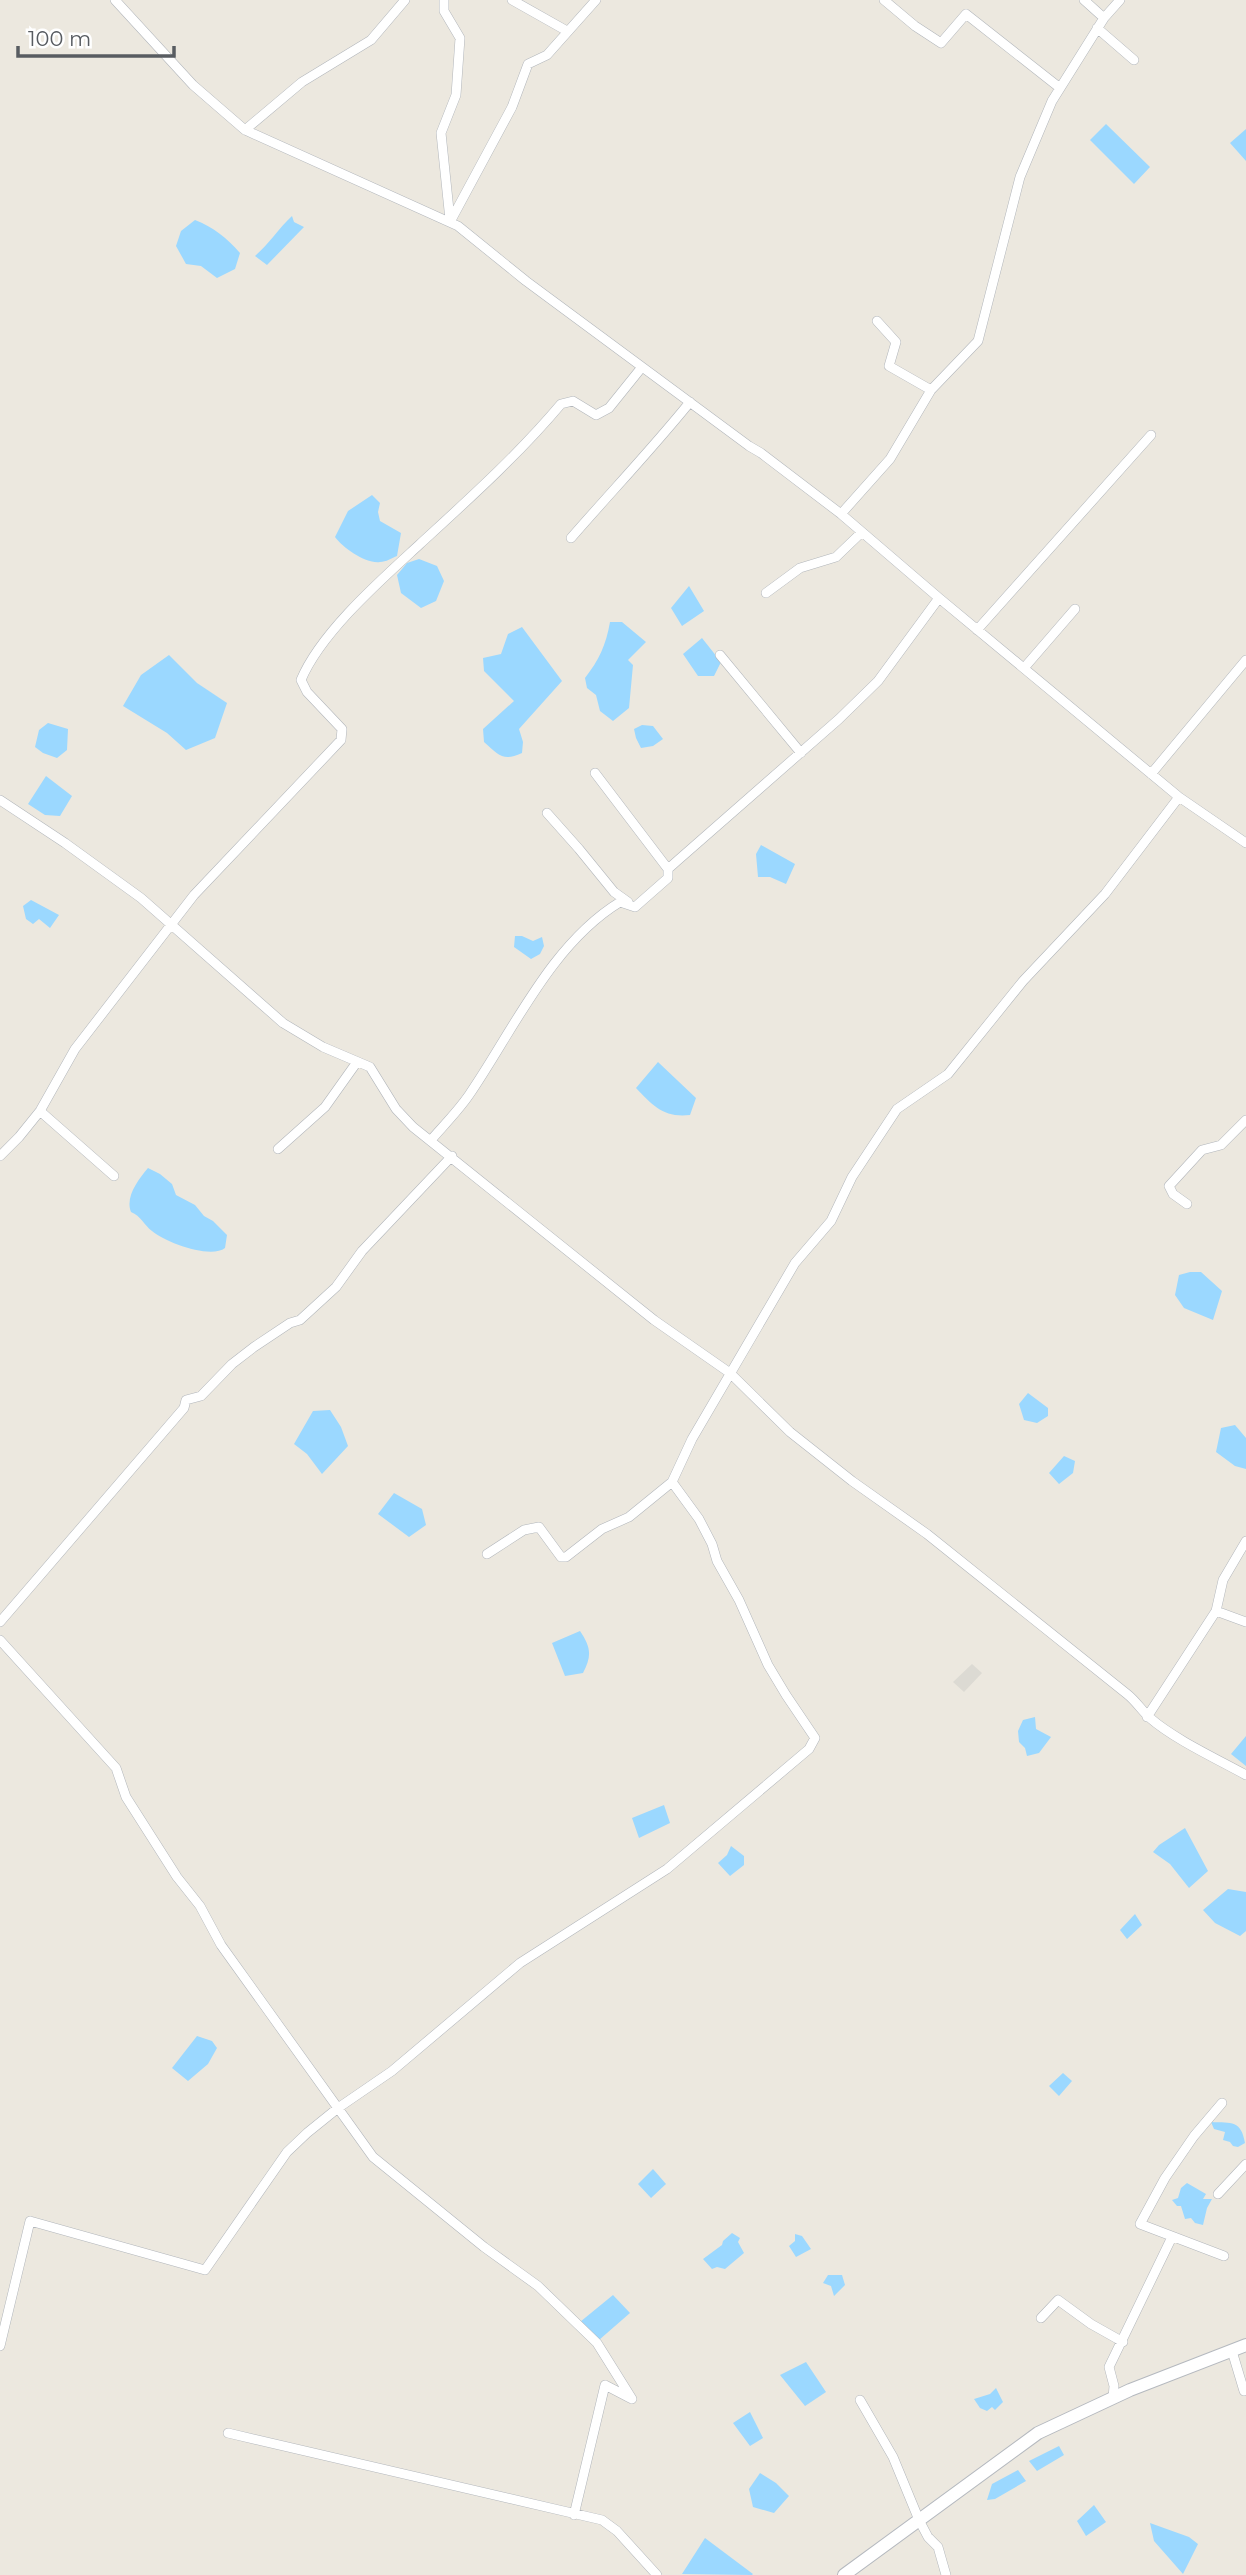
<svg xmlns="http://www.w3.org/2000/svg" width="1246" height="2575" viewBox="0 0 1246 2575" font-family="Montserrat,sans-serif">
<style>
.industrial{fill:#dcdad3}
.water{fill:#9bd8ff}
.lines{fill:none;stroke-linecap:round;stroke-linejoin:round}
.minor-casing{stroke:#b2b6bb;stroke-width:10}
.secondary-casing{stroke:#b5b9bf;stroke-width:14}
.minor{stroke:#fff;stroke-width:9}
.secondary{stroke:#fff;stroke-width:12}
</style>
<rect width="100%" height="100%" fill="#ece8df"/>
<path class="industrial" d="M 972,1664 L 982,1673 L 964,1692 L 953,1682 Z"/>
<path class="water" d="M 1106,124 L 1150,167 L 1134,184 L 1090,140 Z
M 1246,129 L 1246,161 L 1230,143 Z
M 292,216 L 294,222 L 304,227 L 267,265 L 255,256 C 269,244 278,229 292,216 Z
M 195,220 C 213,227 227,238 240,253 L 235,269 L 217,278 L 201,266 L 186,264 L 176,246 L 181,231 Z
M 372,495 L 380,503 L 378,512 L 380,521 L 401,533 L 397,556 C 392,558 386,562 380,562 C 366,564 343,548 335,537 L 348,511 Z
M 419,559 L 437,566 L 444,581 L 436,601 L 421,608 L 401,593 L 397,575 L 407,563 Z
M 689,586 L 704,611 L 682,626 L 671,608 Z
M 610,622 L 622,622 L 646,642 L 628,660 L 633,665 L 629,708 L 613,721 L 600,711 L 596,695 L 587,688 L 585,678 C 599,660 606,645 610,622 Z
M 522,627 L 562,681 L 519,729 L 523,742 L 522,753 C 503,762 499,755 484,742 L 483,729 L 514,701 L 484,671 L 483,658 L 501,654 L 508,634 Z
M 702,638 L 721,662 L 714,676 L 698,676 L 683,654 Z
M 169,655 L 197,683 L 227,703 L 215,738 L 186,750 L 167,733 L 123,706 L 141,675 Z
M 48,723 L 68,729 L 67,750 L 57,758 L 43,753 L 35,747 L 39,730 Z
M 642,725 L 653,726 L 663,739 L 653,746 L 641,748 L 636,738 L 634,729 Z
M 46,776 L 72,796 L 60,816 L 45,815 L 28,804 Z
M 761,845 L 795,864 L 786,884 L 770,877 L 758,877 L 756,854 Z
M 31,900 L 59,915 L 50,928 L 39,919 L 33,924 L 26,919 L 23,906 Z
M 515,936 L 522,936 L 533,941 L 542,937 L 544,946 L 540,954 L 531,959 L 514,947 Z
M 658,1062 L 696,1098 L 690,1115 C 664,1118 653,1106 636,1088 Z
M 148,1168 L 160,1174 L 172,1184 L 176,1195 L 195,1205 L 204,1216 L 213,1221 L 227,1235 L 225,1248 C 211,1259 166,1243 152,1231 C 144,1225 141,1216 131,1212 C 125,1197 138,1180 148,1168 Z
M 1190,1272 L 1201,1272 L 1222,1291 L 1213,1320 L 1184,1308 L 1175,1295 L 1179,1275 Z
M 1028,1393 L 1048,1408 L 1048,1416 L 1037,1423 L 1024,1420 L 1019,1404 Z
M 330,1410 L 341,1427 L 348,1446 L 322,1474 L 307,1454 L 294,1444 L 313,1411 Z
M 1235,1425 L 1246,1438 L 1246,1469 L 1235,1466 L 1216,1452 L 1221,1428 Z
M 1064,1456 L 1075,1461 L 1073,1473 L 1059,1484 L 1049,1473 Z
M 394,1493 L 422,1509 L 426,1525 L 409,1537 L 378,1514 Z
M 580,1631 C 591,1647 592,1656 583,1673 L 565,1676 L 552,1643 Z
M 1035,1717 L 1036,1729 L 1051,1737 L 1039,1753 L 1027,1756 L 1025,1748 L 1019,1742 L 1018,1731 L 1023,1720 Z
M 1246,1736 L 1246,1766 L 1231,1754 Z
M 664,1805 L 670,1823 L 639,1838 L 632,1818 Z
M 1185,1828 L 1208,1871 L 1189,1888 L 1170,1864 L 1153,1852 L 1159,1845 Z
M 731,1846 L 744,1856 L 744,1865 L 730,1876 L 718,1863 L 727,1855 Z
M 1228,1889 L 1246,1892 L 1246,1931 L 1240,1936 L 1215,1923 L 1203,1910 Z
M 1135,1914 L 1142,1925 L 1127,1939 L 1120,1930 Z
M 197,2036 L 212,2041 L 217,2048 L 208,2064 L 188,2081 L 172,2068 Z
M 1063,2073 L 1072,2081 L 1059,2096 L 1049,2086 Z
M 1211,2122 C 1232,2123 1241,2120 1245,2143 L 1238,2147 L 1233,2146 L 1230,2142 L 1223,2140 L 1225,2132 L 1214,2129 Z
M 653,2169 L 666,2184 L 651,2198 L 638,2184 Z
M 1187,2183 L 1206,2194 L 1203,2199 L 1212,2199 L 1207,2208 L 1203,2225 L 1195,2223 L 1191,2218 L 1185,2219 L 1181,2206 L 1177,2206 L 1172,2200 L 1178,2198 L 1181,2188 Z
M 732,2233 L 740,2238 L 738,2242 L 744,2253 L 725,2269 L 717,2267 L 712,2269 L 703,2259 L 722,2245 L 723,2241 Z
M 795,2234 L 802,2236 L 811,2249 L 796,2257 L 789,2246 L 795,2241 Z
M 828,2275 L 842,2275 L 845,2285 L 834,2296 L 831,2286 L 823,2283 Z
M 613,2295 L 630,2313 L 599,2340 L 580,2322 Z
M 806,2362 L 826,2392 L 805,2406 L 780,2375 Z
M 996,2388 L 1003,2402 L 995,2410 L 992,2407 L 987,2411 L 980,2408 L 974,2399 L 990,2394 Z
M 750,2412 L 763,2438 L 750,2446 L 733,2423 Z
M 1059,2446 L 1064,2455 L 1037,2471 L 1029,2461 Z
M 1018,2470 L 1026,2481 L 995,2499 L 987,2500 L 992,2484 Z
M 760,2473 L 776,2483 L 789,2496 L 774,2513 L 753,2507 L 749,2489 Z
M 1094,2505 L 1106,2522 L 1086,2536 L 1077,2521 Z
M 1150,2523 L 1189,2537 L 1198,2544 L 1183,2574 L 1154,2541 Z
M 705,2538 L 753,2574 L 752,2575 L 682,2574 Z"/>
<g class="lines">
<defs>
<path id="minor" d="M 115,0 L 193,85 L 245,130 L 302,82 L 371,40 L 405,0
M 444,0 L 444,11 L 460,38 L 456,95 L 441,133 L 450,220
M 512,0 L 567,31
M 884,0 L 915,26 L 941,43 L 966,14 L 1060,88
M 1084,0 L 1104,18 L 1120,0
M 1097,28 L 1134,60
M 245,130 L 458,226 L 526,281 L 749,446 L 761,453 L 841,514 L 939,598 L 1179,797 L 1105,894 L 1023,981 L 948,1074 L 897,1109 L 852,1177 L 831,1221 L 795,1263 L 692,1439 L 672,1482 L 629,1517 L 602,1529 L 566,1557 L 561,1557 L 539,1527 L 524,1530 L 487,1554
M 450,222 L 512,107 L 528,64 L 547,55 L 596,0
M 877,321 L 896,342 L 889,366 L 931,390
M 841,514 L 890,459 L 931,390 L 978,341 L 1020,177 L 1052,101 L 1104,18
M 571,538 C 611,492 652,449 690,402
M 766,593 L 800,568 L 836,557 L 862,532
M 977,630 L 1151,435
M 720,655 L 801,753
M 1024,668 L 1075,609
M 595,773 L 668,869
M 1151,774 L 1246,660
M 1179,797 L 1246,843
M 0,800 L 65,843 L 141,898 L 283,1023 L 323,1047 L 370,1067 L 396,1109 L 413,1127 L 654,1320 L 730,1373 L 790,1432 L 852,1481 L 927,1534 L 1127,1694 C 1136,1701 1142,1711 1150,1718 C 1174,1739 1217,1759 1246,1775
M 547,813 L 579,849 L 614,892 L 628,902
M 40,1111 L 114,1176
M 431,1140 C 444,1125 458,1111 469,1095 C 513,1031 551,944 620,902 L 635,907 L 668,878 L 668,869 L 677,861 L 839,719 L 878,681 L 939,598
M 278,1149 L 325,1107 L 357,1062
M 0,1156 L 19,1137 L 40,1111 L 75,1049 L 194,895 L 341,740 L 342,729 L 307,692 L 301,680 C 321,632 382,579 420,544 C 469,499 519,454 561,404 L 573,401 L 596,415 L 609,408 L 642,367
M 1187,1204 L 1173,1194 L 1169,1186 L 1202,1150 L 1221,1145 L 1246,1120
M 1216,1611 L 1246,1622
M 0,1622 L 184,1408 L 186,1400 L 201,1396 L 232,1364 L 254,1347 L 290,1323 L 300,1320 L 336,1287 L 362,1251 L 452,1156
M 0,1640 L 116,1768 L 126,1797 L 177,1877 L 200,1906 L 221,1945 L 373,2157 L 484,2247 L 538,2286 L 597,2343 L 632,2399
M 1147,1717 L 1216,1611 L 1223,1580 L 1246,1541
M 1222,2103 L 1194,2136 L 1165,2178 L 1140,2224 L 1224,2256
M 1218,2194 L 1246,2164
M 1041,2318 L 1058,2300 L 1091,2324 L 1123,2342
M 0,2346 L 30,2221 L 205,2270 L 287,2152 L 307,2133 L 338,2108 L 392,2071 L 520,1963 L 667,1869 L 809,1749 L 815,1738 L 786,1695 L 768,1665 L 739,1600 L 717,1561 L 712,1544 L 699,1519 L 672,1482
M 1232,2351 L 1244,2391
M 1113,2398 L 1114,2386 L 1109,2367 L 1172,2237
M 860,2400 L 893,2457 L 919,2520 L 928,2537 L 938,2547 L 946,2575
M 228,2433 L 602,2520 L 617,2531 L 657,2575
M 574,2515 L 605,2385 L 630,2398"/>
<path id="secondary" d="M 844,2575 L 1038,2433 L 1130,2390 L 1246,2345"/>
</defs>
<use href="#minor" class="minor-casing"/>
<use href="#secondary" class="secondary-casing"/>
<use href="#minor" class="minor"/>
<use href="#secondary" class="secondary"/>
</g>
<path d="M18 46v10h156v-10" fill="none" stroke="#585c61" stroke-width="3.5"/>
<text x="28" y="46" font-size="21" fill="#585c61" stroke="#ffffff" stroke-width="5" paint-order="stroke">100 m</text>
</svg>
